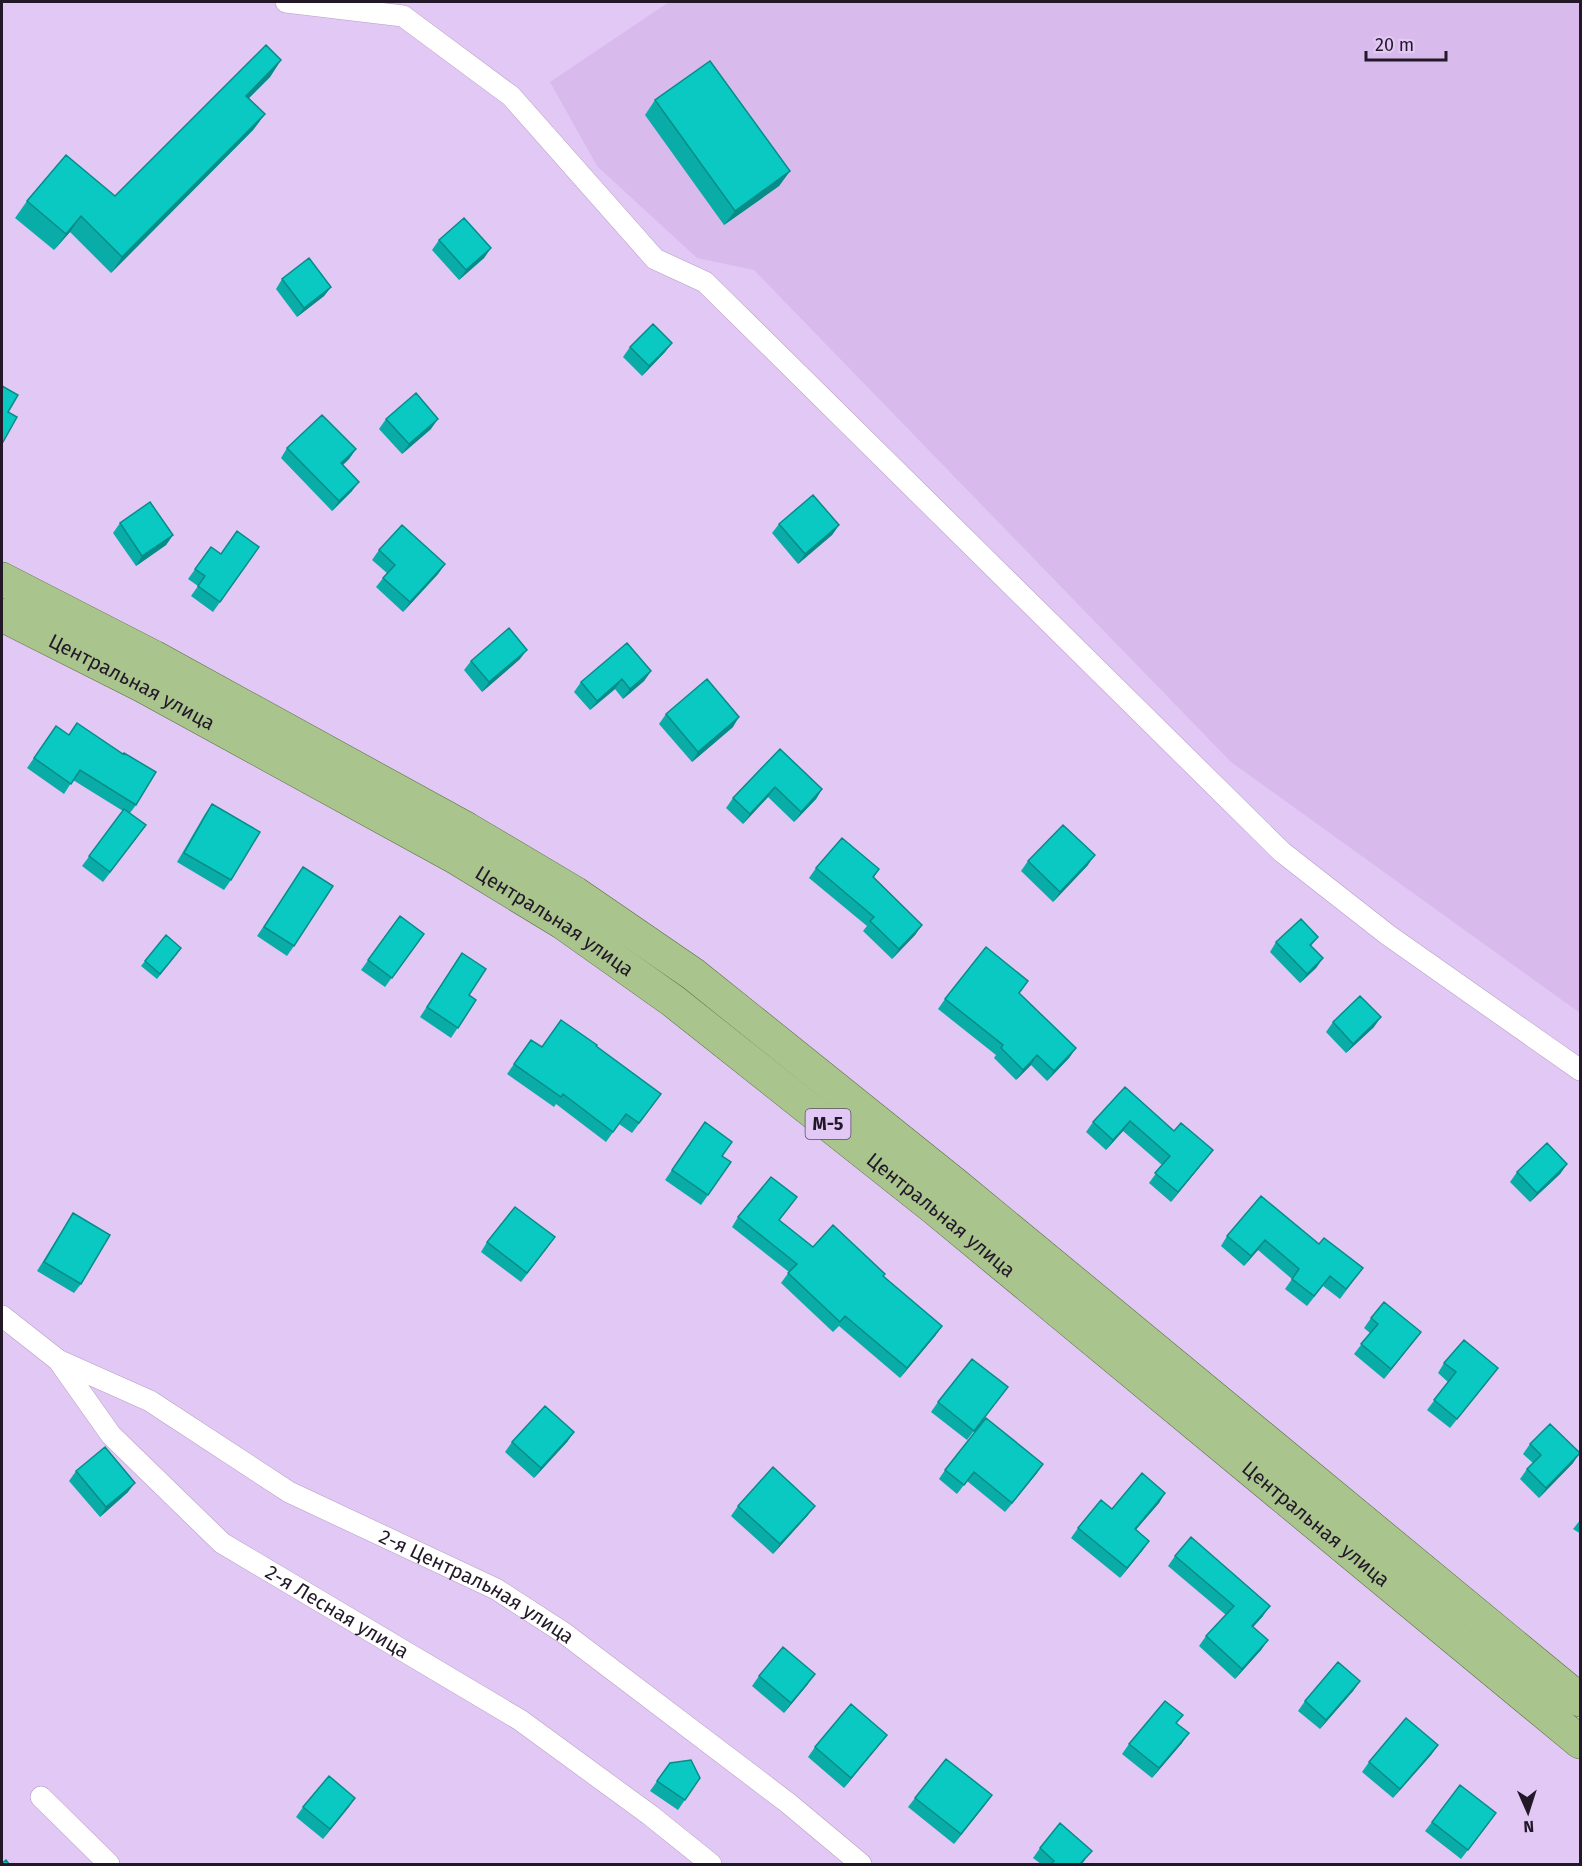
<svg xmlns="http://www.w3.org/2000/svg" width="1582" height="1866" viewBox="0 0 1582 1866" font-family="'Fira Sans',sans-serif">
<style>
.built{fill:#d8baed}
.lines{fill:none;stroke-linecap:round;stroke-linejoin:round}
.street-casing{stroke:#b69dc7;stroke-width:22}
.primary-casing{stroke:#546e38;stroke-width:34}
.street{stroke:#fff;stroke-width:21}
.primary{stroke:#a9c48d;stroke-width:33}
.wall{fill:#09aca7}
.shaded-wall{fill:#078c88}
.building{fill:#0ac8c2;stroke:#078c88;stroke-width:1.5}
.labels{text-anchor:middle;stroke-width:4.5;stroke-linejoin:round;paint-order:stroke}
.shield{fill:#e2c8f4;stroke:#5c4d65;stroke-width:1.5}
.shield-label{font-size:18px;font-weight:bold;fill:#221828}
.street-label{font-size:20px;fill:#221828;stroke:#e2c8f4}
</style>
<rect width="100%" height="100%" fill="#e2c8f4"/>
<path class="built" d="M 669,2 L 1580,2 L 1580,1013 L 1231,762 L 754,270 L 697,258 L 597,166 L 550,82 Z"/>
<g class="lines">
<defs>
<g id="street">
<path d="M 286,2 L 403,16 L 511,96 L 655,259 L 705,282 L 1282,852 L 1388,935 L 1580,1070"/>
<path id="s1" d="M 2,1316 L 58,1360 L 111,1435 L 222,1543 L 520,1720 L 650,1815 L 711,1864"/>
<path id="s2" d="M 58,1360 L 150,1401 L 289,1492 L 496,1589 L 564,1633 L 788,1803 L 861,1864"/>
<path d="M 41,1797 L 109,1864"/>
</g>
<g id="primary">
<path d="M 2,579 L 154,657 L 467,829 L 575,893 L 693,974 L 956,1185 L 1580,1700"/>
<path id="s3" d="M 2,615 L 143,686 L 453,856 L 563,923 L 673,1001 L 934,1208 L 1580,1742"/>
</g>
</defs>
<use href="#street" class="street-casing"/>
<use href="#primary" class="primary-casing"/>
<use href="#street" class="street"/>
<use href="#primary" class="primary"/>
</g>
<path class="wall" d="M 281,60 L 270,77 L 249,98 L 265,114 L 253,130 L 111,273 L 70,232 L 54,250 L 15,218 L 27,201 L 115,196 Z
M 655,100 L 790,171 L 779,186 L 724,225 L 645,115 Z
M 439,240 L 491,248 L 484,258 L 459,280 L 432,250 Z
M 282,279 L 331,287 L 324,296 L 297,317 L 276,289 Z
M 672,343 L 665,352 L 642,376 L 623,357 L 630,347 Z
M 386,419 L 431,429 L 402,454 L 379,429 Z
M 287,448 L 356,449 L 349,459 L 343,465 L 352,491 L 332,511 L 281,458 Z
M 120,523 L 173,535 L 166,545 L 136,566 L 113,533 Z
M 779,524 L 839,525 L 832,535 L 798,564 L 772,533 Z
M 211,547 L 221,554 L 259,547 L 213,612 L 191,596 L 198,586 L 188,579 Z
M 379,550 L 445,564 L 438,574 L 403,612 L 376,587 L 387,573 L 372,560 Z
M 520,659 L 482,692 L 464,670 L 471,661 Z
M 651,671 L 644,681 L 623,699 L 615,689 L 590,710 L 574,692 L 581,682 Z
M 666,714 L 733,727 L 692,762 L 659,724 Z
M 56,726 L 136,805 L 130,813 L 139,835 L 103,882 L 82,866 L 123,811 L 73,780 L 64,794 L 27,768 Z
M 780,749 L 822,789 L 816,799 L 794,822 L 768,797 L 743,824 L 726,808 L 733,798 Z
M 212,804 L 231,880 L 224,890 L 177,862 L 205,814 Z
M 1028,861 L 1088,865 L 1053,902 L 1021,871 Z
M 816,868 L 879,869 L 874,877 L 922,925 L 915,935 L 892,959 L 863,931 L 867,926 L 809,878 Z
M 297,877 L 294,946 L 287,956 L 257,936 Z
M 400,916 L 424,934 L 385,987 L 361,970 Z
M 1318,937 L 1311,946 L 1323,958 L 1316,968 L 1300,983 L 1270,952 L 1276,942 Z
M 178,953 L 157,979 L 141,966 L 145,961 Z
M 462,953 L 469,995 L 476,1000 L 451,1038 L 420,1017 Z
M 1019,993 L 1076,1048 L 1069,1058 L 1047,1081 L 1031,1065 L 1016,1080 L 994,1058 L 996,1055 L 938,1009 L 945,999 Z
M 1333,1022 L 1374,1027 L 1346,1053 L 1326,1032 Z
M 531,1040 L 542,1047 L 596,1046 L 654,1104 L 632,1133 L 619,1124 L 606,1142 L 556,1104 L 554,1107 L 507,1074 Z
M 1125,1087 L 1174,1131 L 1213,1150 L 1206,1159 L 1171,1202 L 1149,1183 L 1162,1165 L 1123,1131 L 1106,1150 L 1086,1132 L 1093,1122 Z
M 705,1122 L 722,1156 L 731,1162 L 701,1205 L 665,1180 Z
M 1567,1164 L 1560,1174 L 1530,1202 L 1510,1182 L 1517,1172 Z
M 790,1207 L 779,1220 L 813,1247 L 884,1277 L 942,1326 L 935,1336 L 900,1378 L 839,1326 L 833,1332 L 781,1283 L 789,1272 L 732,1227 L 738,1217 Z
M 73,1213 L 81,1284 L 74,1293 L 37,1271 Z
M 1227,1236 L 1319,1244 L 1363,1268 L 1340,1299 L 1323,1286 L 1307,1306 L 1285,1289 L 1292,1279 L 1258,1250 L 1244,1266 L 1221,1246 Z
M 487,1242 L 548,1247 L 521,1282 L 481,1252 Z
M 1371,1318 L 1414,1341 L 1384,1379 L 1354,1354 L 1370,1333 L 1364,1328 Z
M 1444,1363 L 1491,1377 L 1450,1428 L 1427,1410 L 1448,1382 L 1438,1373 Z
M 1008,1387 L 967,1440 L 931,1412 L 938,1402 Z
M 574,1432 L 567,1442 L 534,1478 L 505,1452 L 512,1442 Z
M 1530,1444 L 1573,1463 L 1539,1498 L 1520,1479 L 1527,1469 L 1533,1463 L 1523,1454 Z
M 945,1470 L 1037,1473 L 1005,1512 L 967,1481 L 957,1494 L 939,1479 Z
M 76,1471 L 128,1492 L 100,1517 L 69,1481 Z
M 1165,1493 L 1159,1503 L 1136,1529 L 1149,1541 L 1142,1551 L 1120,1578 L 1071,1538 L 1078,1528 L 1112,1509 Z
M 738,1506 L 808,1515 L 773,1554 L 731,1516 Z
M 1581,1519 L 1581,1534 L 1573,1529 Z
M 1175,1556 L 1263,1616 L 1253,1627 L 1268,1640 L 1261,1650 L 1235,1679 L 1199,1646 L 1206,1636 L 1226,1615 L 1168,1566 Z
M 759,1676 L 808,1684 L 784,1713 L 752,1686 Z
M 1360,1681 L 1353,1691 L 1320,1729 L 1298,1711 L 1305,1701 Z
M 1177,1723 L 1182,1743 L 1152,1778 L 1122,1754 L 1129,1744 Z
M 880,1744 L 844,1788 L 808,1757 L 815,1747 Z
M 1438,1745 L 1431,1755 L 1393,1798 L 1362,1772 L 1369,1762 Z
M 670,1763 L 700,1778 L 678,1810 L 650,1791 Z
M 992,1795 L 954,1844 L 908,1807 L 915,1798 Z
M 355,1798 L 323,1839 L 296,1817 L 303,1807 Z
M 1432,1822 L 1489,1823 L 1461,1859 L 1425,1831 Z
M 1040,1848 L 1085,1860 L 1082,1864 L 1041,1864 L 1033,1858 Z"/>
<path class="shaded-wall" d="M 281,60 L 270,77 L 235,112 L 246,96 Z
M 265,114 L 253,130 L 111,273 L 122,257 Z
M 790,171 L 779,186 L 724,225 L 735,211 Z
M 81,216 L 70,232 L 54,250 L 66,234 Z
M 491,248 L 484,258 L 459,280 L 466,270 Z
M 331,287 L 324,296 L 297,317 L 304,308 Z
M 672,343 L 665,352 L 642,376 L 649,366 Z
M 438,419 L 431,429 L 402,454 L 409,444 Z
M 356,449 L 349,459 L 334,473 L 341,463 Z
M 359,482 L 352,491 L 332,511 L 339,501 Z
M 839,525 L 832,535 L 798,564 L 805,554 Z
M 173,535 L 166,545 L 136,566 L 142,556 Z
M 445,564 L 438,574 L 403,612 L 410,602 Z
M 527,650 L 520,659 L 482,692 L 489,682 Z
M 651,671 L 644,681 L 623,699 L 630,689 Z
M 622,679 L 615,689 L 590,710 L 597,701 Z
M 739,717 L 733,727 L 692,762 L 698,752 Z
M 775,787 L 768,797 L 743,824 L 750,814 Z
M 822,789 L 816,799 L 794,822 L 801,812 Z
M 1095,855 L 1088,865 L 1053,902 L 1060,892 Z
M 922,925 L 915,935 L 892,959 L 899,949 Z
M 1323,958 L 1316,968 L 1300,983 L 1307,974 Z
M 1381,1017 L 1374,1027 L 1346,1053 L 1353,1044 Z
M 1076,1048 L 1069,1058 L 1047,1081 L 1054,1071 Z
M 1037,1055 L 1031,1065 L 1016,1080 L 1023,1070 Z
M 1130,1121 L 1123,1131 L 1106,1150 L 1113,1140 Z
M 1213,1150 L 1206,1159 L 1171,1202 L 1178,1192 Z
M 1567,1164 L 1560,1174 L 1530,1202 L 1537,1193 Z
M 1265,1240 L 1258,1250 L 1244,1266 L 1251,1256 Z
M 942,1326 L 935,1336 L 900,1378 L 907,1368 Z
M 1421,1332 L 1414,1341 L 1384,1379 L 1391,1369 Z
M 574,1432 L 567,1442 L 534,1478 L 541,1468 Z
M 1580,1453 L 1573,1463 L 1539,1498 L 1546,1488 Z
M 1043,1464 L 1037,1473 L 1005,1512 L 1012,1503 Z
M 135,1483 L 128,1492 L 100,1517 L 106,1507 Z
M 1165,1493 L 1159,1503 L 1128,1539 L 1135,1529 Z
M 815,1506 L 808,1515 L 773,1554 L 780,1544 Z
M 1149,1541 L 1142,1551 L 1120,1578 L 1127,1568 Z
M 1270,1606 L 1263,1616 L 1245,1636 L 1252,1626 Z
M 1268,1640 L 1261,1650 L 1235,1679 L 1242,1669 Z
M 815,1674 L 808,1684 L 784,1713 L 791,1703 Z
M 1360,1681 L 1353,1691 L 1320,1729 L 1326,1720 Z
M 1189,1733 L 1182,1743 L 1152,1778 L 1159,1768 Z
M 887,1735 L 880,1744 L 844,1788 L 851,1778 Z
M 1438,1745 L 1431,1755 L 1393,1798 L 1400,1789 Z
M 992,1795 L 985,1805 L 954,1844 L 961,1834 Z
M 355,1798 L 349,1807 L 323,1839 L 330,1829 Z"/>
<path class="building" d="M 266,45 L 281,60 L 246,96 L 265,114 L 122,257 L 81,216 L 66,234 L 27,201 L 66,155 L 115,196 Z
M 710,61 L 790,171 L 735,211 L 655,100 Z
M 464,218 L 491,248 L 466,270 L 439,240 Z
M 309,258 L 331,287 L 304,308 L 282,279 Z
M 653,324 L 672,343 L 649,366 L 630,347 Z
M 2,386 L 18,395 L 8,412 L 17,417 L 3,442 L 2,442 Z
M 416,393 L 438,419 L 409,444 L 386,419 Z
M 322,415 L 356,449 L 341,463 L 359,482 L 339,501 L 287,448 Z
M 813,495 L 839,525 L 805,554 L 779,524 Z
M 150,502 L 173,535 L 142,556 L 120,523 Z
M 402,525 L 445,564 L 410,602 L 383,578 L 395,565 L 379,550 Z
M 237,531 L 259,547 L 220,602 L 198,586 L 205,576 L 195,569 L 211,547 L 221,554 Z
M 509,628 L 527,650 L 489,682 L 471,661 Z
M 627,643 L 651,671 L 630,689 L 622,679 L 597,701 L 581,682 Z
M 707,679 L 739,717 L 698,752 L 666,714 Z
M 77,723 L 123,754 L 124,753 L 156,772 L 136,805 L 80,770 L 71,784 L 34,758 L 56,726 L 69,735 Z
M 780,749 L 822,789 L 801,812 L 775,787 L 750,814 L 733,798 Z
M 212,804 L 260,832 L 231,880 L 184,853 Z
M 124,809 L 146,825 L 110,872 L 89,856 Z
M 1063,825 L 1095,855 L 1060,892 L 1028,861 Z
M 842,838 L 879,869 L 873,877 L 922,925 L 899,949 L 870,921 L 874,917 L 816,868 Z
M 303,867 L 333,886 L 294,946 L 264,927 Z
M 400,916 L 424,934 L 392,978 L 368,960 Z
M 1301,919 L 1318,937 L 1310,945 L 1323,958 L 1307,974 L 1276,942 Z
M 166,935 L 181,948 L 160,974 L 145,961 Z
M 986,947 L 1028,981 L 1019,993 L 1076,1048 L 1054,1071 L 1037,1055 L 1023,1070 L 1001,1048 L 1003,1045 L 945,999 Z
M 462,953 L 486,969 L 469,995 L 476,1000 L 458,1028 L 427,1007 Z
M 1360,996 L 1381,1017 L 1353,1044 L 1333,1022 Z
M 561,1020 L 597,1045 L 596,1046 L 661,1094 L 639,1123 L 626,1114 L 613,1132 L 563,1094 L 561,1097 L 514,1064 L 531,1040 L 542,1047 Z
M 1125,1087 L 1174,1131 L 1181,1123 L 1213,1150 L 1178,1192 L 1155,1173 L 1170,1156 L 1130,1121 L 1113,1140 L 1093,1122 Z
M 705,1122 L 732,1142 L 722,1156 L 731,1162 L 708,1195 L 672,1170 Z
M 1547,1143 L 1567,1164 L 1537,1193 L 1517,1172 Z
M 771,1177 L 797,1197 L 779,1220 L 813,1247 L 833,1225 L 885,1274 L 883,1276 L 942,1326 L 907,1368 L 845,1316 L 840,1322 L 788,1273 L 797,1264 L 738,1217 Z
M 1261,1196 L 1319,1244 L 1324,1238 L 1363,1268 L 1346,1289 L 1330,1276 L 1314,1296 L 1292,1279 L 1299,1269 L 1265,1240 L 1251,1256 L 1227,1236 Z
M 515,1207 L 555,1237 L 527,1273 L 487,1242 Z
M 73,1213 L 110,1235 L 81,1284 L 44,1262 Z
M 1384,1302 L 1421,1332 L 1391,1369 L 1361,1344 L 1378,1324 L 1371,1318 Z
M 1464,1340 L 1498,1368 L 1457,1419 L 1434,1400 L 1456,1372 L 1444,1363 Z
M 972,1359 L 1008,1387 L 974,1431 L 938,1402 Z
M 545,1406 L 574,1432 L 541,1468 L 512,1442 Z
M 986,1418 L 1043,1464 L 1012,1503 L 974,1472 L 964,1485 L 945,1470 Z
M 1550,1424 L 1580,1453 L 1546,1488 L 1527,1469 L 1541,1455 L 1530,1444 Z
M 105,1447 L 135,1483 L 106,1507 L 76,1471 Z
M 773,1467 L 815,1506 L 780,1544 L 738,1506 Z
M 1142,1473 L 1165,1493 L 1135,1529 L 1149,1541 L 1127,1568 L 1078,1528 L 1101,1500 L 1112,1509 Z
M 1191,1537 L 1270,1606 L 1252,1626 L 1268,1640 L 1242,1669 L 1206,1636 L 1234,1606 L 1175,1556 Z
M 783,1647 L 815,1674 L 791,1703 L 759,1676 Z
M 1338,1662 L 1360,1681 L 1326,1720 L 1305,1701 Z
M 1165,1701 L 1183,1715 L 1176,1723 L 1189,1733 L 1159,1768 L 1129,1744 Z
M 851,1704 L 887,1735 L 851,1778 L 815,1747 Z
M 1406,1718 L 1438,1745 L 1400,1789 L 1369,1762 Z
M 946,1759 L 992,1795 L 961,1834 L 915,1798 Z
M 691,1760 L 700,1778 L 685,1800 L 657,1781 L 670,1763 Z
M 329,1776 L 355,1798 L 330,1829 L 303,1807 Z
M 1460,1785 L 1496,1813 L 1468,1850 L 1432,1822 Z
M 1060,1823 L 1092,1851 L 1080,1864 L 1051,1864 L 1054,1861 L 1040,1848 Z
M 6,1860 L 9,1864 L 2,1864 L 2,1863 Z"/>
<g class="labels">
<rect class="shield" x="805.5" y="1109" width="45" height="30" rx="4.5"/>
<g class="shield-label">
<text x="828" y="1130">М-5</text>
</g>
<g class="street-label">
<text dy="7" stroke="none"><textPath href="#s3" startOffset="146">Центральная улица</textPath></text>
<text dy="7" stroke="none"><textPath href="#s3" startOffset="632">Центральная улица</textPath></text>
<text dy="7" stroke="none"><textPath href="#s3" startOffset="1118">Центральная улица</textPath></text>
<text dy="7" stroke="none"><textPath href="#s3" startOffset="1604">Центральная улица</textPath></text>
<text dy="7" stroke="none"><textPath href="#s2" startOffset="477">2-я Центральная улица</textPath></text>
<text dy="7" stroke="none"><textPath href="#s1" startOffset="452">2-я Лесная улица</textPath></text>
</g>
</g>
<rect width="1582" height="1866" fill="none" stroke="#221828" stroke-width="6"/>
<g transform="translate(1528 1812) rotate(177)" stroke="#e2c8f4" stroke-width="4.5" paint-order="stroke">
<path d="M0-4.5L10 22L0 15L-10 22Z" fill="#221828"/>
<text y="-9" font-size="16" font-weight="bold" text-anchor="middle" fill="#221828">N</text>
</g>
<path d="M1366 51v9h80v-9" fill="none" stroke="#221828" stroke-width="3"/>
<text x="1375" y="51" font-size="18" fill="#221828" stroke="#e2c8f4" stroke-width="4.5" paint-order="stroke">20 m</text>
</svg>
